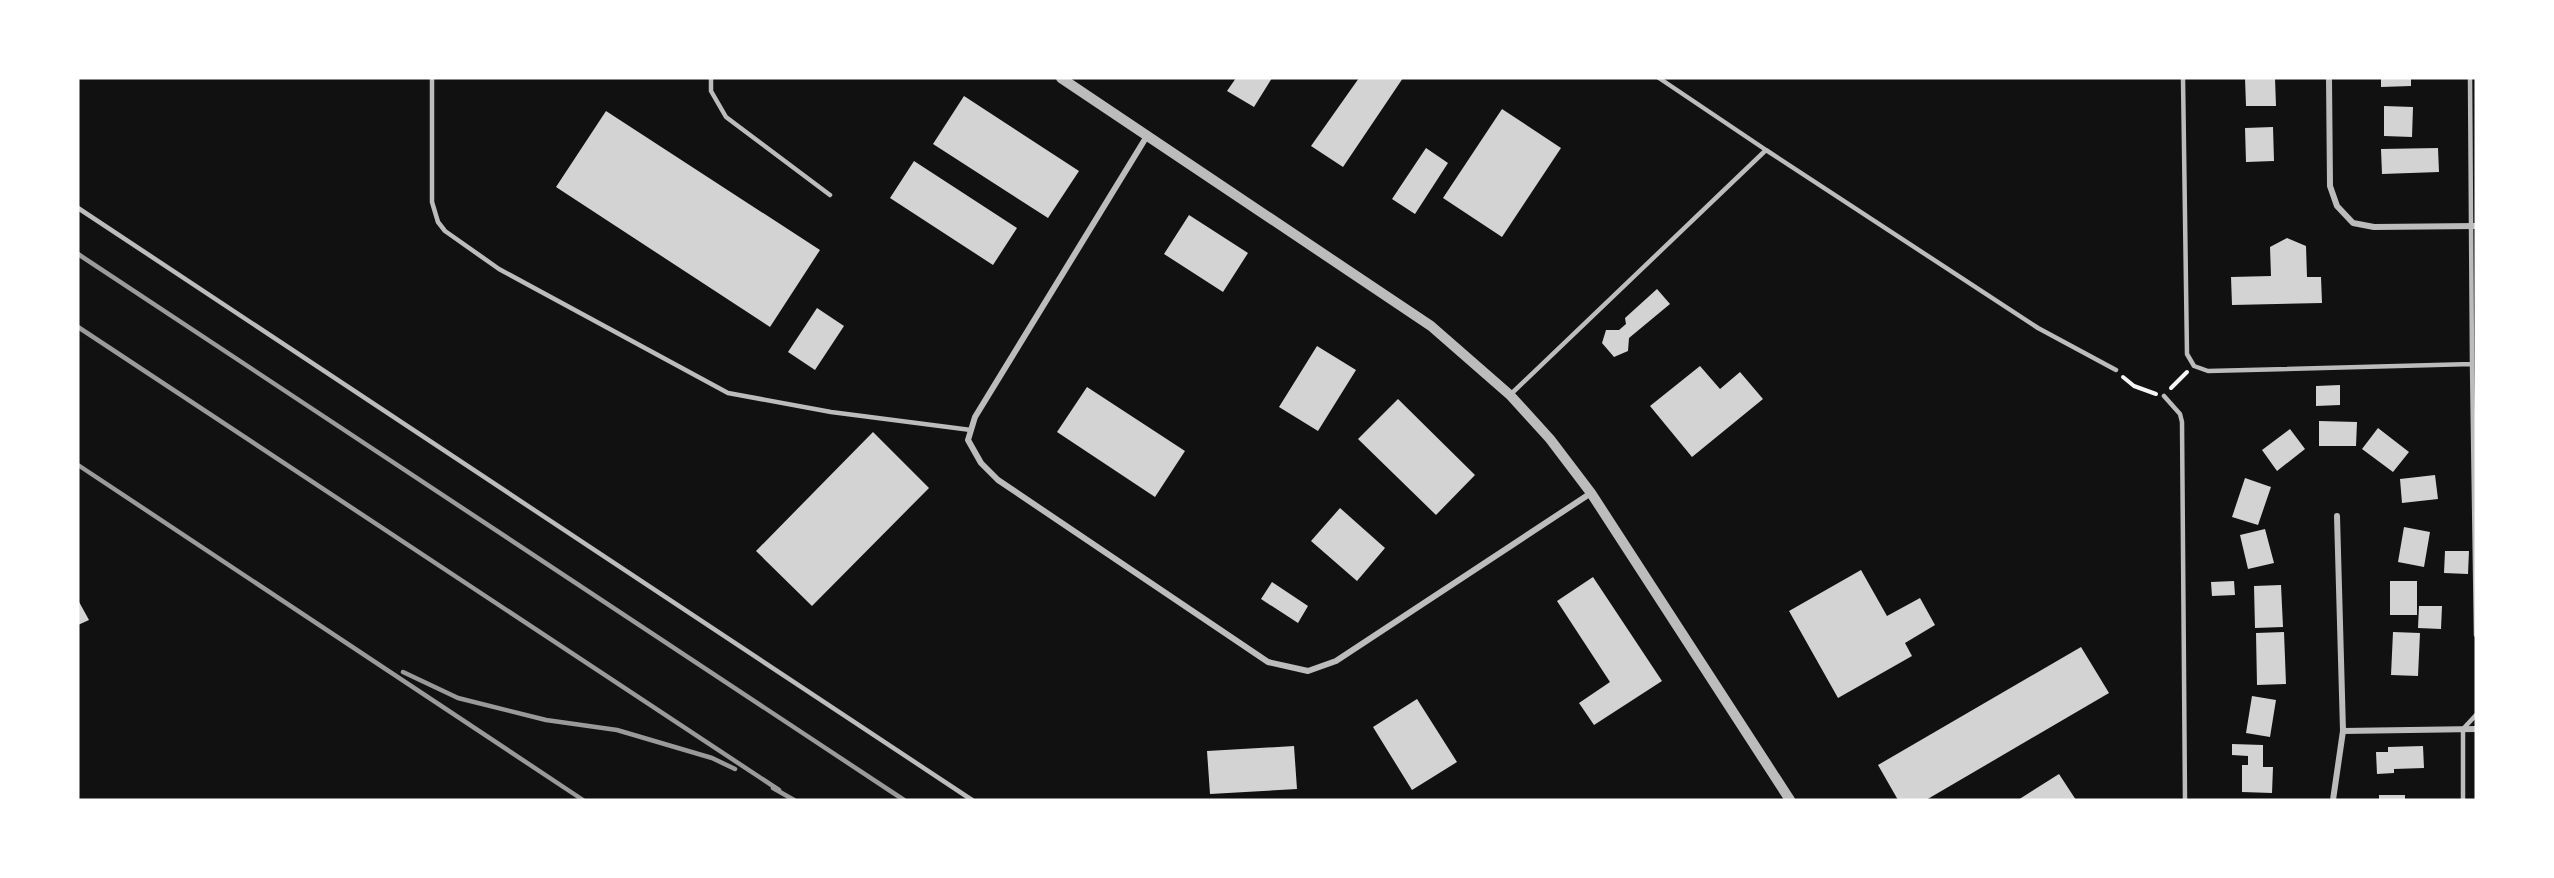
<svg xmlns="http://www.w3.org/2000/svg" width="2554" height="878" viewBox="0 0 2554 878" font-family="'DM Sans',sans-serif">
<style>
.building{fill:#d3d3d3}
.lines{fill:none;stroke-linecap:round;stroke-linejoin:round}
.path{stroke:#f5f5f5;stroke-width:4}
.service{stroke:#bcbcbc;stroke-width:4.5}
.minor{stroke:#bcbcbc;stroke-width:6}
.tertiary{stroke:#bcbcbc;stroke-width:10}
.rail{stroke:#9a9a9a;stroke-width:4.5}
</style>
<rect width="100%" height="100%" fill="#111"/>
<path class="building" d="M 1236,78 L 1272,78 L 1254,107 L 1227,91 Z
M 1359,78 L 1403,78 L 1343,167 L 1311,146 Z
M 2245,78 L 2275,78 L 2276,106 L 2246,106 Z
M 2381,78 L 2411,78 L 2411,86 L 2381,87 Z
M 964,96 L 1079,171 L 1048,218 L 933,144 Z
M 2384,106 L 2413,107 L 2412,137 L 2384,136 Z
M 1502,109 L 1561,148 L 1502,237 L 1443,198 Z
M 606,111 L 820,250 L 770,327 L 556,187 Z
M 2273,127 L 2274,161 L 2246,162 L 2245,128 Z
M 1426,148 L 1448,163 L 1415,214 L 1392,199 Z
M 2438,148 L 2439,172 L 2382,174 L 2381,149 Z
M 914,161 L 1017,228 L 993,265 L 890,198 Z
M 1189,215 L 1248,253 L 1223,292 L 1164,254 Z
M 2287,238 L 2306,246 L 2307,277 L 2321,277 L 2322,303 L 2232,305 L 2231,277 L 2271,276 L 2270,247 Z
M 1657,289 L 1670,304 L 1629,338 L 1628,351 L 1614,357 L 1602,343 L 1606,330 L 1619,330 L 1626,324 L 1625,318 Z
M 817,308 L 844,326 L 815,370 L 788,352 Z
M 1317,346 L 1356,370 L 1318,431 L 1279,407 Z
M 1700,366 L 1720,389 L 1740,372 L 1763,399 L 1692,457 L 1650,406 Z
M 2340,385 L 2340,405 L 2316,406 L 2316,386 Z
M 1087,387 L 1185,451 L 1155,497 L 1057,432 Z
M 1398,399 L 1475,475 L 1436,515 L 1358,439 Z
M 2319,421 L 2357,422 L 2356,446 L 2319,446 Z
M 2378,428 L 2409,452 L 2393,472 L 2362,449 Z
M 2290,429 L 2305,449 L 2277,471 L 2262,450 Z
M 873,432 L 929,488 L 812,606 L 756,551 Z
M 2435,475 L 2438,499 L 2402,503 L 2400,479 Z
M 2245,478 L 2271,487 L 2258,525 L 2232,517 Z
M 1340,508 L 1385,548 L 1357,581 L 1311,541 Z
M 2404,527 L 2430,532 L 2424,567 L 2398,562 Z
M 2265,529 L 2274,563 L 2248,569 L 2240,535 Z
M 2445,551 L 2469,551 L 2468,574 L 2444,573 Z
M 1861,570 L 1887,616 L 1920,598 L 1935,625 L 1905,643 L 1912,656 L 1838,698 L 1789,611 Z
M 1593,577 L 1662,681 L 1594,725 L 1579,703 L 1610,682 L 1557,601 Z
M 2234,581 L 2235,595 L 2212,596 L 2211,582 Z
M 2390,581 L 2417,581 L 2417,615 L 2390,615 Z
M 1272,582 L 1308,606 L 1298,623 L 1261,599 Z
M 2281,585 L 2283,627 L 2255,628 L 2254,586 Z
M 78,600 L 89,620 L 78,625 Z
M 2419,606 L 2442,606 L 2441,629 L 2418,628 Z
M 2284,632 L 2286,684 L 2257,685 L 2256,633 Z
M 2393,632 L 2420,633 L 2418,676 L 2391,675 Z
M 2081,647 L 2109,693 L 1926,800 L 1898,800 L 1878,765 Z
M 2252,696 L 2276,700 L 2270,737 L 2246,733 Z
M 1417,699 L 1457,762 L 1412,790 L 1373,727 Z
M 2232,744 L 2263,745 L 2263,767 L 2273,767 L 2272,793 L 2242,792 L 2242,765 L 2248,765 L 2248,756 L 2232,755 Z
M 1294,746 L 1297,789 L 1210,794 L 1207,751 Z
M 2423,746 L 2424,768 L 2394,769 L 2394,773 L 2377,774 L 2376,752 L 2388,752 L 2388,747 Z
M 2059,774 L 2076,800 L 2018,800 Z
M 2379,795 L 2405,795 L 2405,800 L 2379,800 Z"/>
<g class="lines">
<path class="path" d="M 2123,377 L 2134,386 L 2156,394
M 2171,388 L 2187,372"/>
<path class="service" d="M 432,78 L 432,202 L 438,222 L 445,231 L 499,269 L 728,393 L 831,412 L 971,430
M 711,78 L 711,91 L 726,117 L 830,195
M 2183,78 L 2187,354 L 2194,366 L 2208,371 L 2472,364 L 2470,78
M 1766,150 L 2038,328 L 2116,370
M 78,208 L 972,800
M 2472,364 L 2476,635
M 1510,395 L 1766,150 L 1659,78
M 2164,396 L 2180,414 L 2182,422 L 2185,800
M 2463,800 L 2463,729 L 2476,715"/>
<path class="minor" d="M 2329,78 L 2330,186 L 2337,206 L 2353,223 L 2374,227 L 2476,226
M 1147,136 L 975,417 L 968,440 L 981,463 L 998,480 L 1268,662 L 1308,671 L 1336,661 L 1591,493
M 2343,731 L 2476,729
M 2333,800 L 2343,731 L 2337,516"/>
<path class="tertiary" d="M 1061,78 L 1431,326 L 1510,395 L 1550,439 L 1591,493 L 1790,800"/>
<path class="rail" d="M 78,254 L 904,800
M 78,327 L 779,790
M 78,465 L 583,800
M 403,672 L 458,698 L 546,720 L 617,730 L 712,758 L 735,769
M 773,788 L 794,800"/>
</g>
<rect width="2554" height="878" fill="none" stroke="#ffffff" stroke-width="159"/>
</svg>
